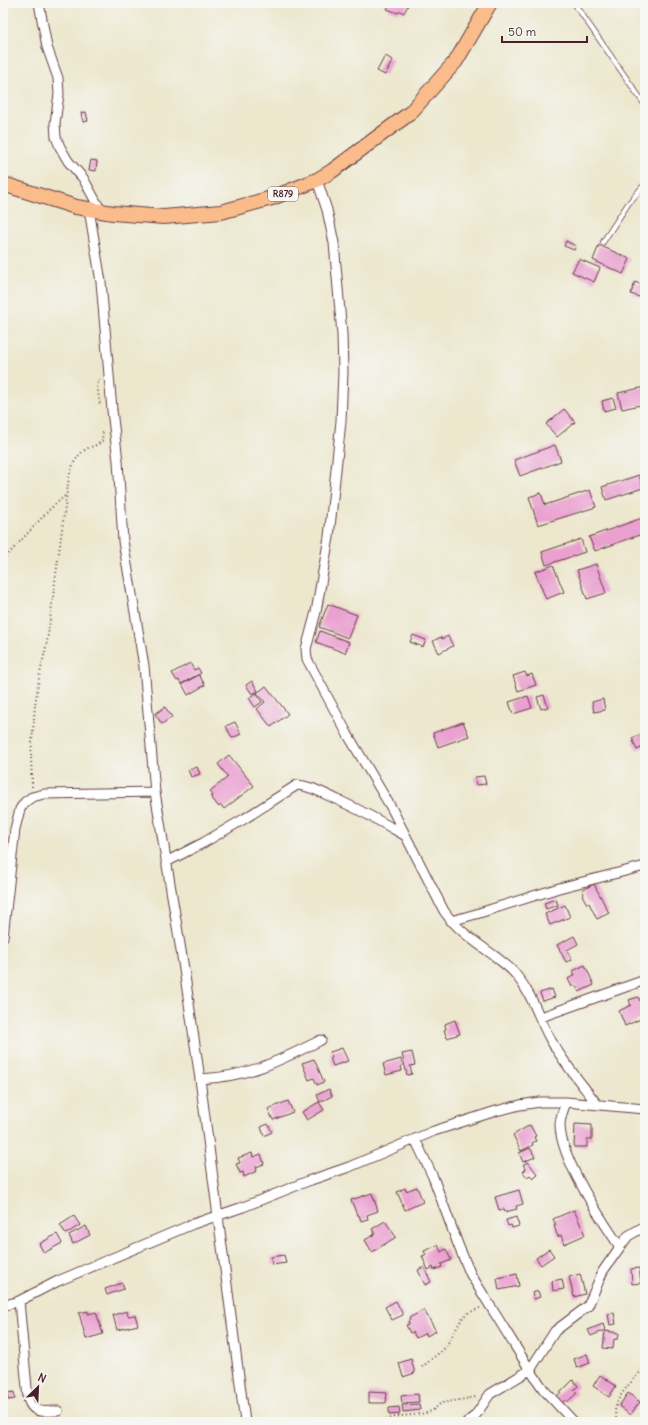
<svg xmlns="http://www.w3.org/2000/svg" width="648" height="1425" viewBox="0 0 648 1425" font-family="Delius,sans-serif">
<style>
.building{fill:#eaa1d0}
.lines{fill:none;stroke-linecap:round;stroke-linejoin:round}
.lane-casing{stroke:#623d43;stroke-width:6}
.street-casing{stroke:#623d43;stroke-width:11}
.primary-casing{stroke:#623d43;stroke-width:16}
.path{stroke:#623d43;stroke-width:2;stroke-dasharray:1 3;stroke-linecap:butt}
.lane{stroke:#fff;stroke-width:4.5}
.street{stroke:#fff;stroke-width:9}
.primary{stroke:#fabc8b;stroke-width:14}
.labels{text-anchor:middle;stroke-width:3;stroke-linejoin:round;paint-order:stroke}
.shield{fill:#f6f6f2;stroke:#7e6067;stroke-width:1}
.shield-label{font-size:9px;font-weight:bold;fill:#4a1f2b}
</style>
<rect width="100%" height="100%" fill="#f6f6f2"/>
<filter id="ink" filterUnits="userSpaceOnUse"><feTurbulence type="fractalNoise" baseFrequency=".025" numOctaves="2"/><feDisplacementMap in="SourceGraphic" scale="8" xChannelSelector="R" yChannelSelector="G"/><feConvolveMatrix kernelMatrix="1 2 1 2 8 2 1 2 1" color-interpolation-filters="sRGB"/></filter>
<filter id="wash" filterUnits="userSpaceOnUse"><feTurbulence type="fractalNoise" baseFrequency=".012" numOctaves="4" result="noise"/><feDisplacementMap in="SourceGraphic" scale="16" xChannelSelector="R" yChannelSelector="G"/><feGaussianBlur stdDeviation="0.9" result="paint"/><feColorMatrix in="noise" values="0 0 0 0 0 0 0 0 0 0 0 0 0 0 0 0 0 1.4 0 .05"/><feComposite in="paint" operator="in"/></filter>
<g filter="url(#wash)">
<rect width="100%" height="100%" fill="#ece7cd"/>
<g id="blocks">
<path class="building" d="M 382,3 L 409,3 L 404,13 L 400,11 L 398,13 L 387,9 L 389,6 Z
M 385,56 L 393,60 L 385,75 L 377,71 Z
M 86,112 L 88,121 L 83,122 L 81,113 Z
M 91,160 L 97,161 L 96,171 L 89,170 Z
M 566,241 L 576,246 L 574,250 L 564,246 Z
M 599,245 L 630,259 L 623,274 L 593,260 Z
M 579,259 L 600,268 L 594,282 L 572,272 Z
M 635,282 L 645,286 L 645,299 L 631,294 Z
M 645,387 L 645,404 L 622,409 L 618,393 Z
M 613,398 L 616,408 L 604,411 L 602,401 Z
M 564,409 L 575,422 L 557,437 L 546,424 Z
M 555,445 L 561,461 L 520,476 L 514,460 Z
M 639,475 L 643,488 L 606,500 L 602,487 Z
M 590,490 L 596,507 L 538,525 L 529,497 L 541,493 L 545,505 Z
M 645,517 L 645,533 L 595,551 L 589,537 Z
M 581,539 L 585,552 L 546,565 L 542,552 Z
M 596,564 L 606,593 L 587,599 L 577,570 Z
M 553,565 L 564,592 L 546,599 L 535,572 Z
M 328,604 L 357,615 L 348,638 L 319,627 Z
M 320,631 L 349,642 L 345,653 L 316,642 Z
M 413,635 L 426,640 L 423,647 L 410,642 Z
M 448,636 L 453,646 L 439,653 L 433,641 L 441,637 L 442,639 Z
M 190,663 L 194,670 L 198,668 L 201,673 L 181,684 L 179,680 L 177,681 L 172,673 Z
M 525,672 L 527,676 L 532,674 L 536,685 L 518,691 L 513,676 Z
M 199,675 L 205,685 L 188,695 L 182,684 Z
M 252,681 L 258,691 L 252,694 L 246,685 Z
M 266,686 L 288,714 L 271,727 L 257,709 L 265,702 L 257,693 Z
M 256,693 L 262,702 L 255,707 L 249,698 Z
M 544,695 L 548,707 L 541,709 L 537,697 Z
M 528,696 L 532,708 L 513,714 L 509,702 Z
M 603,699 L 605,710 L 594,712 L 592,702 Z
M 165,707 L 172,717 L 162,724 L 155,714 Z
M 235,722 L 241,734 L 232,738 L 226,726 Z
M 463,722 L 469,736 L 438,747 L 433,733 Z
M 645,733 L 645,746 L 637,750 L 632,738 Z
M 229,755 L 254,786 L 224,809 L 221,805 L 219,807 L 211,797 L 213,796 L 210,791 L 228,777 L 218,764 Z
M 197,767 L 200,774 L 191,777 L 188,770 Z
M 484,776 L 486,784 L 476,785 L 475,777 Z
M 594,884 L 609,913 L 597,919 L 589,903 L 587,904 L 582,895 L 584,894 L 582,890 Z
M 556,899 L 558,905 L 546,909 L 544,903 Z
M 565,905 L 570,917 L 550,925 L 545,914 Z
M 574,936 L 578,944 L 567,950 L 572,960 L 566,962 L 557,945 Z
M 585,965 L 594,985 L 579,992 L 575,985 L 572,987 L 568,979 L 575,975 L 573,971 Z
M 552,989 L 555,997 L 543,1001 L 540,993 Z
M 638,997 L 640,1001 L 645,999 L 645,1017 L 625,1026 L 619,1011 L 631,1005 L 629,1000 Z
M 455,1020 L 460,1034 L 447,1038 L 444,1030 L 446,1029 L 445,1024 Z
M 342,1048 L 348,1061 L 333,1066 L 330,1058 L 332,1058 L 330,1052 Z
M 412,1052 L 415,1065 L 410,1066 L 412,1074 L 407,1075 L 402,1054 Z
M 314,1059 L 324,1082 L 317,1085 L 314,1078 L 309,1080 L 302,1063 Z
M 401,1059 L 403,1065 L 401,1066 L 402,1071 L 386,1075 L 383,1064 Z
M 329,1089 L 332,1096 L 320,1102 L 317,1095 Z
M 288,1101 L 293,1112 L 273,1120 L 268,1109 Z
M 319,1102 L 324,1110 L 307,1120 L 302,1112 Z
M 268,1124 L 272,1132 L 264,1136 L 261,1127 Z
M 575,1124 L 592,1125 L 592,1139 L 587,1139 L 587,1147 L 574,1147 Z
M 530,1125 L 536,1136 L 534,1137 L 536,1141 L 532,1143 L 533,1145 L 521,1151 L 513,1135 Z
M 530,1148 L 535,1157 L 523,1162 L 519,1153 Z
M 252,1153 L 253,1157 L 261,1154 L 264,1164 L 256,1167 L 257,1171 L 244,1177 L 243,1172 L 240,1173 L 236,1164 L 240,1163 L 238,1158 Z
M 528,1162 L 538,1175 L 533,1179 L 530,1175 L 527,1177 L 523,1172 L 526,1169 L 523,1165 Z
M 417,1187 L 423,1202 L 405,1210 L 397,1192 L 405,1188 L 406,1191 Z
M 519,1190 L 523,1204 L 516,1206 L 517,1209 L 505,1212 L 504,1209 L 499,1210 L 495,1197 Z
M 372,1193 L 378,1211 L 367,1215 L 368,1219 L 361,1221 L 359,1215 L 357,1215 L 351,1200 Z
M 574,1210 L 585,1235 L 564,1244 L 561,1235 L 558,1237 L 554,1226 L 556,1225 L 553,1219 Z
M 74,1216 L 80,1225 L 66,1234 L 60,1225 Z
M 516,1217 L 519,1226 L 512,1228 L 511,1225 L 508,1226 L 506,1220 Z
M 385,1221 L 396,1237 L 372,1252 L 365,1240 L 375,1234 L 372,1229 Z
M 86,1226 L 90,1235 L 73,1244 L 69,1235 Z
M 57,1234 L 62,1243 L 44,1253 L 39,1244 Z
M 438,1245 L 441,1252 L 446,1249 L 451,1260 L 441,1264 L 442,1267 L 434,1270 L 433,1267 L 428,1270 L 422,1256 L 426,1255 L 424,1251 Z
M 549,1249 L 554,1256 L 541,1265 L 536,1258 Z
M 284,1255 L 286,1263 L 272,1265 L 271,1257 Z
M 424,1267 L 431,1282 L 425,1285 L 418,1270 Z
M 639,1268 L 641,1283 L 632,1284 L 631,1269 Z
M 517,1274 L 519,1286 L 499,1290 L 497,1278 Z
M 580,1274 L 585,1294 L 574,1297 L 569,1277 Z
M 562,1279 L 564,1289 L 553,1291 L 552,1281 Z
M 122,1283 L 124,1289 L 107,1295 L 105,1289 Z
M 538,1291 L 540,1297 L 534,1299 L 532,1293 Z
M 396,1301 L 403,1315 L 392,1320 L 385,1307 Z
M 424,1310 L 436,1331 L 427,1336 L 426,1333 L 416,1338 L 413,1332 L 410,1333 L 406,1325 L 409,1324 L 408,1321 L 410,1320 L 409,1318 Z
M 88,1311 L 88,1314 L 96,1312 L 103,1334 L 86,1339 L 79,1313 Z
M 127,1311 L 128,1316 L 135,1315 L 138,1325 L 117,1330 L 113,1315 Z
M 614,1313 L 616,1324 L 610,1325 L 608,1314 Z
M 603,1324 L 605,1330 L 591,1336 L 588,1330 Z
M 605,1331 L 619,1333 L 618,1339 L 614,1339 L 613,1349 L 603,1348 Z
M 587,1354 L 590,1363 L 577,1368 L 574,1359 Z
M 411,1359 L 415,1373 L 403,1377 L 399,1363 Z
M 600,1375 L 616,1386 L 609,1397 L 593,1386 Z
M 573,1380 L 578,1386 L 574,1390 L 577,1393 L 567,1402 L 565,1400 L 561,1404 L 555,1398 Z
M 14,1392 L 15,1399 L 8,1400 L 7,1393 Z
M 369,1392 L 387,1393 L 386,1403 L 369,1403 Z
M 628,1393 L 640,1402 L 630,1415 L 619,1406 Z
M 418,1394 L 419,1402 L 402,1403 L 401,1396 Z
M 419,1404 L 420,1410 L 403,1412 L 402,1405 Z
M 399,1407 L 400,1414 L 389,1415 L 389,1408 Z"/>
</g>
</g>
<g filter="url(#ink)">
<use href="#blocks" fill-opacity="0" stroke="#623d43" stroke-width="1"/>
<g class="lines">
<defs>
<path id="lane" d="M 574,3 L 645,105
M 603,242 L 628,204 L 645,184"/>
<path id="street" d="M 39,3 L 47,47 L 58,78 L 59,94 L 55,123 L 56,137 L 60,147 L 68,161 L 83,178 L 101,211
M 317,180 L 327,210 L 334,243 L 342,334 L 343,372 L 341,421 L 329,537 L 316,612 L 306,649 L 307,659 L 348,735 L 392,809 L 444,911 C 457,930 477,943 496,957 C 503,963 511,968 516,975 C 532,994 538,1016 549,1037 C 562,1061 580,1082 597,1104
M 89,209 L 101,282 L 112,410 L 118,461 L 123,541 L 144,666 L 155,792 L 184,969 L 200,1079 L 245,1422
M 166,862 L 203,843 L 244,819 L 297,785 C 312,786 324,794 338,800 C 360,810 382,822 404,835
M 451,921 L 476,914 L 559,888 L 645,866
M 3,937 L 15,829 L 20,809 L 25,802 L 32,797 L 44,794 L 155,792
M 541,1017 L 645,980
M 200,1079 C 248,1077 279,1061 321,1040
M 566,1102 C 564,1109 560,1117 560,1125 C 560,1158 601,1219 620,1247
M 415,1139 L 433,1177 L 459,1247 L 471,1275 L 530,1370 L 544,1390 L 574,1422
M 19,1301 L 28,1399 C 33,1415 44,1411 58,1411
M 3,1306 L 19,1301 L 58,1281 L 193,1224 L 243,1207 L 308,1181 L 349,1167 L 434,1131 L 496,1111 L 520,1105 L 540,1102 L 566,1102 L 645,1109
M 467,1422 L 475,1416 L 490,1394 L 530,1370 L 555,1331 L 588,1306 L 603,1271 L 620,1247 L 628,1236 L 645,1226"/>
<path id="primary" d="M 3,184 L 76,207 L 113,213 L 164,217 L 221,212 L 272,198 L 317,180 L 332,171 L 410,113 L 456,61 L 490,3"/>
</defs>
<use href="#lane" class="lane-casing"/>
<use href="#street" class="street-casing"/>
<use href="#primary" class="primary-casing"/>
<path class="path" d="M 99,379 L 97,386 L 100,404
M 3,560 L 50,509 L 66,495
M 32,787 L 31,755 L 35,705 L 39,678 L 47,642 L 69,477 C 72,465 77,454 88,448 C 93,446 98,445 102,441 L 103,431
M 422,1367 L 445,1348 L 463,1317 L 468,1313 L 480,1308
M 383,1422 C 396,1413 415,1417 429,1412 C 435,1410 437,1405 442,1403 L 476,1397
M 617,1422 C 616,1417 614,1411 616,1406 C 619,1393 636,1377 645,1367"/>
<use href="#lane" class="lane"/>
<use href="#street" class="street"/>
<use href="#primary" class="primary"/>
</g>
</g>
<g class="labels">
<rect class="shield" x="268" y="187" width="30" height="14" rx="3"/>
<g class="shield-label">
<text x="283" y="197">R879</text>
</g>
</g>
<rect width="648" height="1425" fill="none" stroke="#f6f6f2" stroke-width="16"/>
<g transform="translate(38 1387) rotate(24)" stroke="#f6f6f2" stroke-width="3" paint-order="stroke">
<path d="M0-3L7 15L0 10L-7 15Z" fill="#4a1f2b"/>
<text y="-6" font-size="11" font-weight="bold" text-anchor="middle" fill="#4a1f2b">N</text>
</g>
<path d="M502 36v6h85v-6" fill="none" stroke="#4a1f2b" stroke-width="2"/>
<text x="508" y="36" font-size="12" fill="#4a1f2b" stroke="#f6f6f2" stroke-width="3" paint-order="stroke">50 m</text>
</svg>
